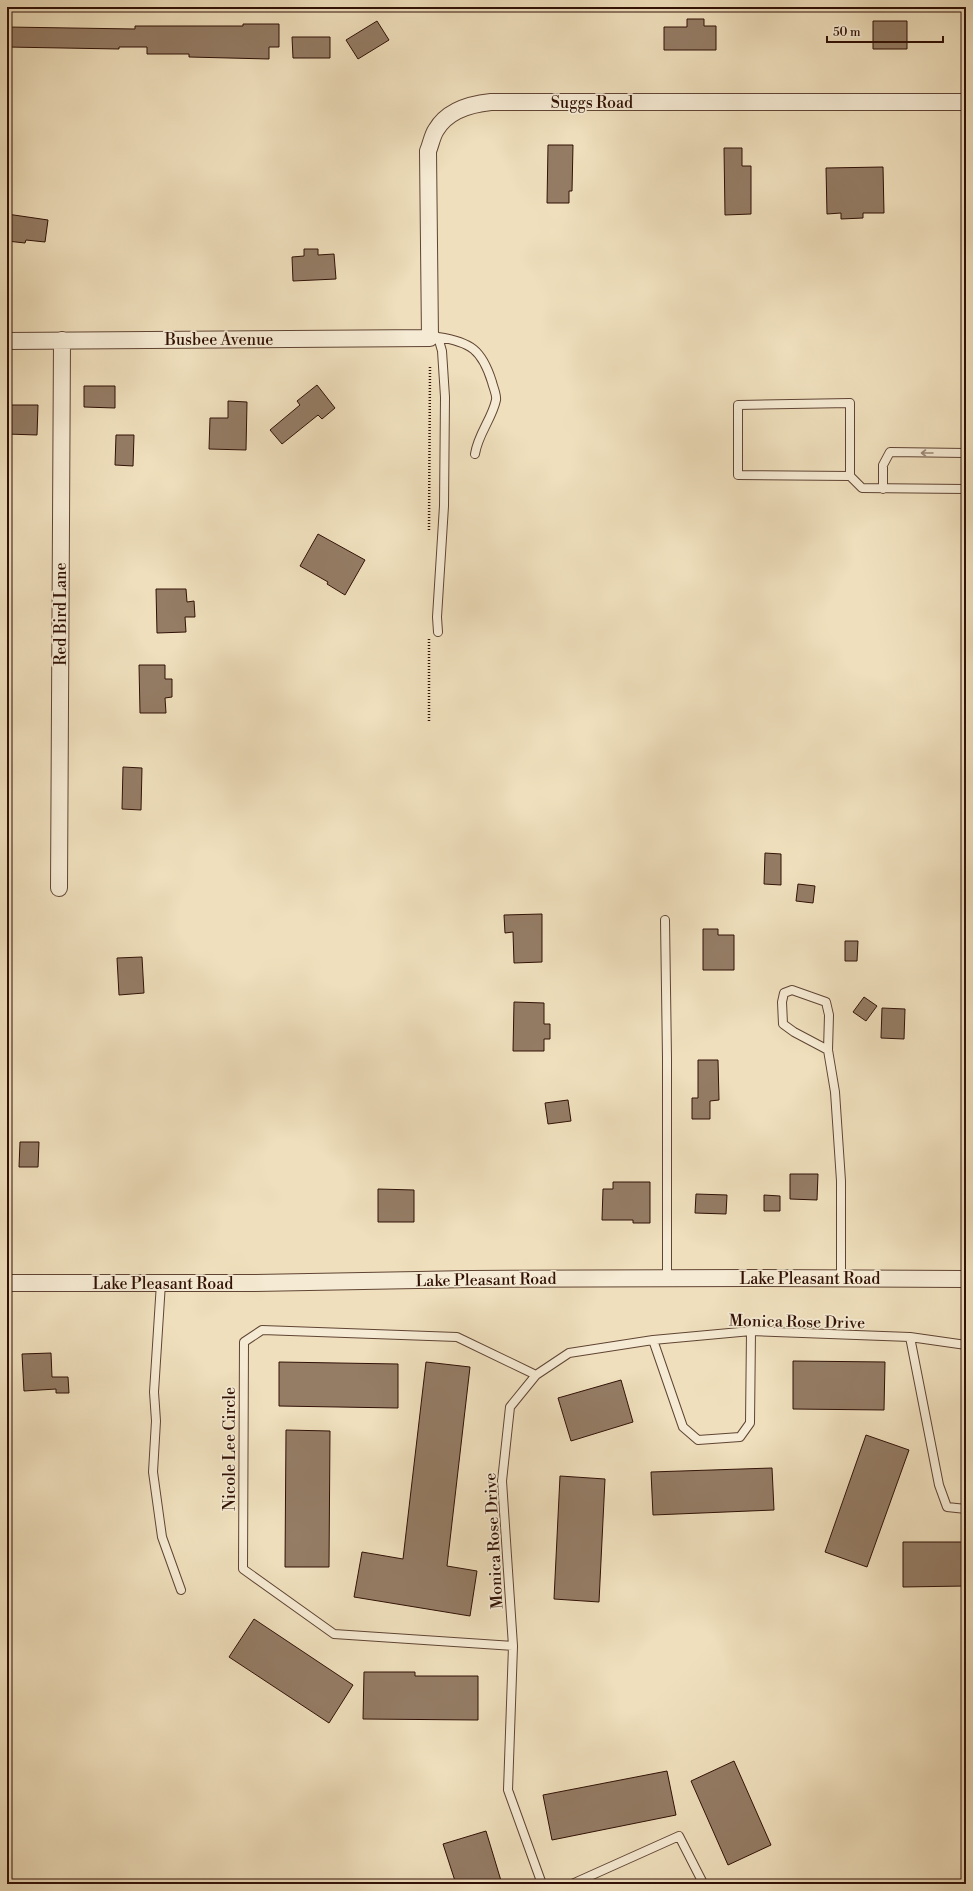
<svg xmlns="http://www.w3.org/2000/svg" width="973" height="1891" viewBox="0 0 973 1891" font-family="'Libre Bodoni',serif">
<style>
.building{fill:#947c65;stroke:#311106}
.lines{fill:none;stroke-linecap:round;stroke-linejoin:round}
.lane-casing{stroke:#604434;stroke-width:10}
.street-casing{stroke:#604434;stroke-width:18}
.path{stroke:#311106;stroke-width:2.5;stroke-dasharray:1 2;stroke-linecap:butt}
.lane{stroke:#f5ead3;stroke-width:8}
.street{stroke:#f5ead3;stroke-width:16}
.oneway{stroke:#9d8877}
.labels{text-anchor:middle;stroke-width:3.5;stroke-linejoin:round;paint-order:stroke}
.street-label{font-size:16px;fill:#311106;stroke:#f5ead3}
</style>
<rect width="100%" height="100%" fill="#efdfbc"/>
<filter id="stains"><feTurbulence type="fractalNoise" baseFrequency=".005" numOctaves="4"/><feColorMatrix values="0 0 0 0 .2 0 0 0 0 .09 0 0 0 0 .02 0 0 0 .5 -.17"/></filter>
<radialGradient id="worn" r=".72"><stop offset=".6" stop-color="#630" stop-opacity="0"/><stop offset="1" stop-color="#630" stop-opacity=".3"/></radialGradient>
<path class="building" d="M 687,19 L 704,19 L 704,26 L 716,26 L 716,50 L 664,50 L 664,27 L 687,27 Z
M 377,21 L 389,40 L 358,59 L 346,40 Z
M 873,21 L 907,21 L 907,49 L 873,49 Z
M 243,24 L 279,24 L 279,47 L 269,47 L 269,59 L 189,57 L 189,54 L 147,54 L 147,47 L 119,47 L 119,49 L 7,47 L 7,27 L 135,29 L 135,26 L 243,26 Z
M 292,37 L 330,37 L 330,58 L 293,58 Z
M 548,145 L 573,145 L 572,191 L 569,191 L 569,203 L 547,203 Z
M 724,148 L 742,148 L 742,166 L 751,166 L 751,214 L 725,215 Z
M 883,167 L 884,213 L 863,213 L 863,218 L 841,219 L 841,213 L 827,214 L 826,168 Z
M 7,214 L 48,220 L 45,242 L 26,240 L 25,243 L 7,241 Z
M 304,249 L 318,249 L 318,255 L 334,254 L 336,279 L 293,281 L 292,257 L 304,256 Z
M 317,385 L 335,408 L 322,419 L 318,415 L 282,444 L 270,430 L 300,405 L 297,401 Z
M 84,386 L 115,386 L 115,408 L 84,407 Z
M 228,401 L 247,402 L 246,450 L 209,449 L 210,418 L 228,418 Z
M 7,405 L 38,405 L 37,435 L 7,434 Z
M 116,435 L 134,435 L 133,466 L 115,465 Z
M 318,534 L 365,560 L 345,595 L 327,584 L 328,582 L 300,566 Z
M 156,589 L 186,589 L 187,602 L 194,601 L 195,617 L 185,617 L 186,632 L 157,633 Z
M 139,665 L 165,665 L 165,679 L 172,679 L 172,697 L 165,698 L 166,713 L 140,713 Z
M 123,767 L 142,768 L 141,810 L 122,809 Z
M 765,853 L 781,854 L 781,885 L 764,884 Z
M 798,884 L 815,886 L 813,903 L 796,901 Z
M 542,914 L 542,962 L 514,963 L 513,932 L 505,933 L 504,915 Z
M 703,929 L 718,929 L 718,935 L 734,935 L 734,970 L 703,970 Z
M 845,941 L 858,941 L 857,961 L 845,961 Z
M 142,957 L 144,993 L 119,995 L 117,958 Z
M 864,997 L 877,1006 L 866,1021 L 853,1012 Z
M 514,1002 L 544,1003 L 544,1024 L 550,1024 L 550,1039 L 544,1039 L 544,1051 L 513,1051 Z
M 882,1008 L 905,1009 L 904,1039 L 881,1038 Z
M 698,1060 L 718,1060 L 719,1100 L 710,1101 L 710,1119 L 692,1119 L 692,1098 L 698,1098 Z
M 568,1100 L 571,1121 L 548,1124 L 545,1103 Z
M 20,1142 L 39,1142 L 38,1167 L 19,1167 Z
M 790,1174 L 818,1174 L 817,1200 L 790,1199 Z
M 613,1182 L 650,1182 L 650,1223 L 633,1223 L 633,1220 L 602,1220 L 603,1189 L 613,1189 Z
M 378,1189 L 414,1190 L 414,1222 L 378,1222 Z
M 696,1194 L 727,1195 L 726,1214 L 695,1213 Z
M 764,1195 L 780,1196 L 780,1211 L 764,1211 Z
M 51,1353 L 52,1377 L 68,1377 L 69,1393 L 56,1393 L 56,1389 L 24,1391 L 22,1354 Z
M 793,1361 L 885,1362 L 884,1410 L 793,1409 Z
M 279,1362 L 398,1364 L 398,1408 L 279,1406 Z
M 426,1362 L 470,1367 L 447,1566 L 477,1571 L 470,1616 L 354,1597 L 362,1552 L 403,1559 Z
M 621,1380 L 633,1422 L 571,1441 L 558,1398 Z
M 286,1430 L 330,1431 L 329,1567 L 285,1567 Z
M 866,1435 L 909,1450 L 867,1567 L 825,1552 Z
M 772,1468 L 774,1510 L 653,1515 L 651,1472 Z
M 560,1476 L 605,1479 L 599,1602 L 554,1599 Z
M 903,1542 L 966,1542 L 966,1586 L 903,1587 Z
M 254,1619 L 353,1685 L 329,1723 L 229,1657 Z
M 364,1672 L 415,1672 L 415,1676 L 478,1676 L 478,1720 L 363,1719 Z
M 734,1761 L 771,1845 L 728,1865 L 691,1781 Z
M 667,1771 L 676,1815 L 552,1840 L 543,1795 Z
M 486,1831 L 502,1884 L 456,1884 L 443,1844 Z"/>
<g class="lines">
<defs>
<path id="lane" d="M 430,333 L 438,337 L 442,351 L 445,397 L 444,506 L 437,617 L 438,632
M 438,337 C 471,342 482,350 492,382 C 493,387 497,395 496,400 C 492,419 478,434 475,454
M 850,476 L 738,475 L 738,405 L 850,403 L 850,476 L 862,488 L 966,489
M 883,489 L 883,465 L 890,452 L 966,453
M 665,920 L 667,1058 L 667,1278
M 828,1050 L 794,1032 L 783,1024 L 782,1002 L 784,993 L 792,990 L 826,1002 L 829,1015 L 828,1050 L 835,1092 L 841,1181 L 841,1278
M 161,1283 L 154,1392 L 156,1421 L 153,1472 L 162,1537 L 181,1590
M 910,1337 L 939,1485 L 947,1507 L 966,1509
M 653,1340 L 683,1427 L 698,1440 L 740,1437 L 750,1423 L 751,1331
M 513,1646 L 334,1634 L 243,1569 L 244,1342 L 262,1330 L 457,1337 L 536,1375
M 542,1884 L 508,1790 L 513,1646 L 502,1481 L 510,1407 L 536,1375 L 569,1353 L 653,1340 L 751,1331 L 910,1337 L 966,1345
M 572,1884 L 679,1836 L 703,1883 L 700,1884"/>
<path id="street" d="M 7,341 L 430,338 L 428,151 C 431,144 432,136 436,130 C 447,111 471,104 491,102 L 966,102
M 59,888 L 62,340
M 7,1283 L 255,1283 L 471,1279 L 748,1278 L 966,1279"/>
</defs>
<use href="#lane" class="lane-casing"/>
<use href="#street" class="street-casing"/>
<path class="path" d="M 429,530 L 430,367
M 429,721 L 429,639"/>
<use href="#lane" class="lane"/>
<use href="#street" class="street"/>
</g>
<defs><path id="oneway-shaft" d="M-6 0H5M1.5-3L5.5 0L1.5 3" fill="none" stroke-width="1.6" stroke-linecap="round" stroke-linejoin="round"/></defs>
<use class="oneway" href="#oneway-shaft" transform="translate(927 453) rotate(-180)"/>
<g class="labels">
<g class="street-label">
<text x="592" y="108">Suggs Road</text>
<text x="219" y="345">Busbee Avenue</text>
<text transform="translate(60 614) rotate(-90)" y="6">Red Bird Lane</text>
<text x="810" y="1284">Lake Pleasant Road</text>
<text transform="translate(486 1279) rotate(-1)" y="6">Lake Pleasant Road</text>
<text x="163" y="1289">Lake Pleasant Road</text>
<text transform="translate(797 1321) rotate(1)" y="6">Monica Rose Drive</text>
<text transform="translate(229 1449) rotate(-90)" y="6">Nicole Lee Circle</text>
<text transform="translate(493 1541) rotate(-93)" y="6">Monica Rose Drive</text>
</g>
</g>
<rect width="973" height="1891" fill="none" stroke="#efdfbc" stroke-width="24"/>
<rect x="8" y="8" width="957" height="1875" fill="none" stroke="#311106" stroke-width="2"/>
<rect x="12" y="12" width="949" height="1867" fill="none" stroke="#311106"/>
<path d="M827 36v6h116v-6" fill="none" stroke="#311106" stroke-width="2"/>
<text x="833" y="36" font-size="12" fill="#311106" stroke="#f5ead3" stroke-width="3" paint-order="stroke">50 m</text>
<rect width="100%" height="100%" filter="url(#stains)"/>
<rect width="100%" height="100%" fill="url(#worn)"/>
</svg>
